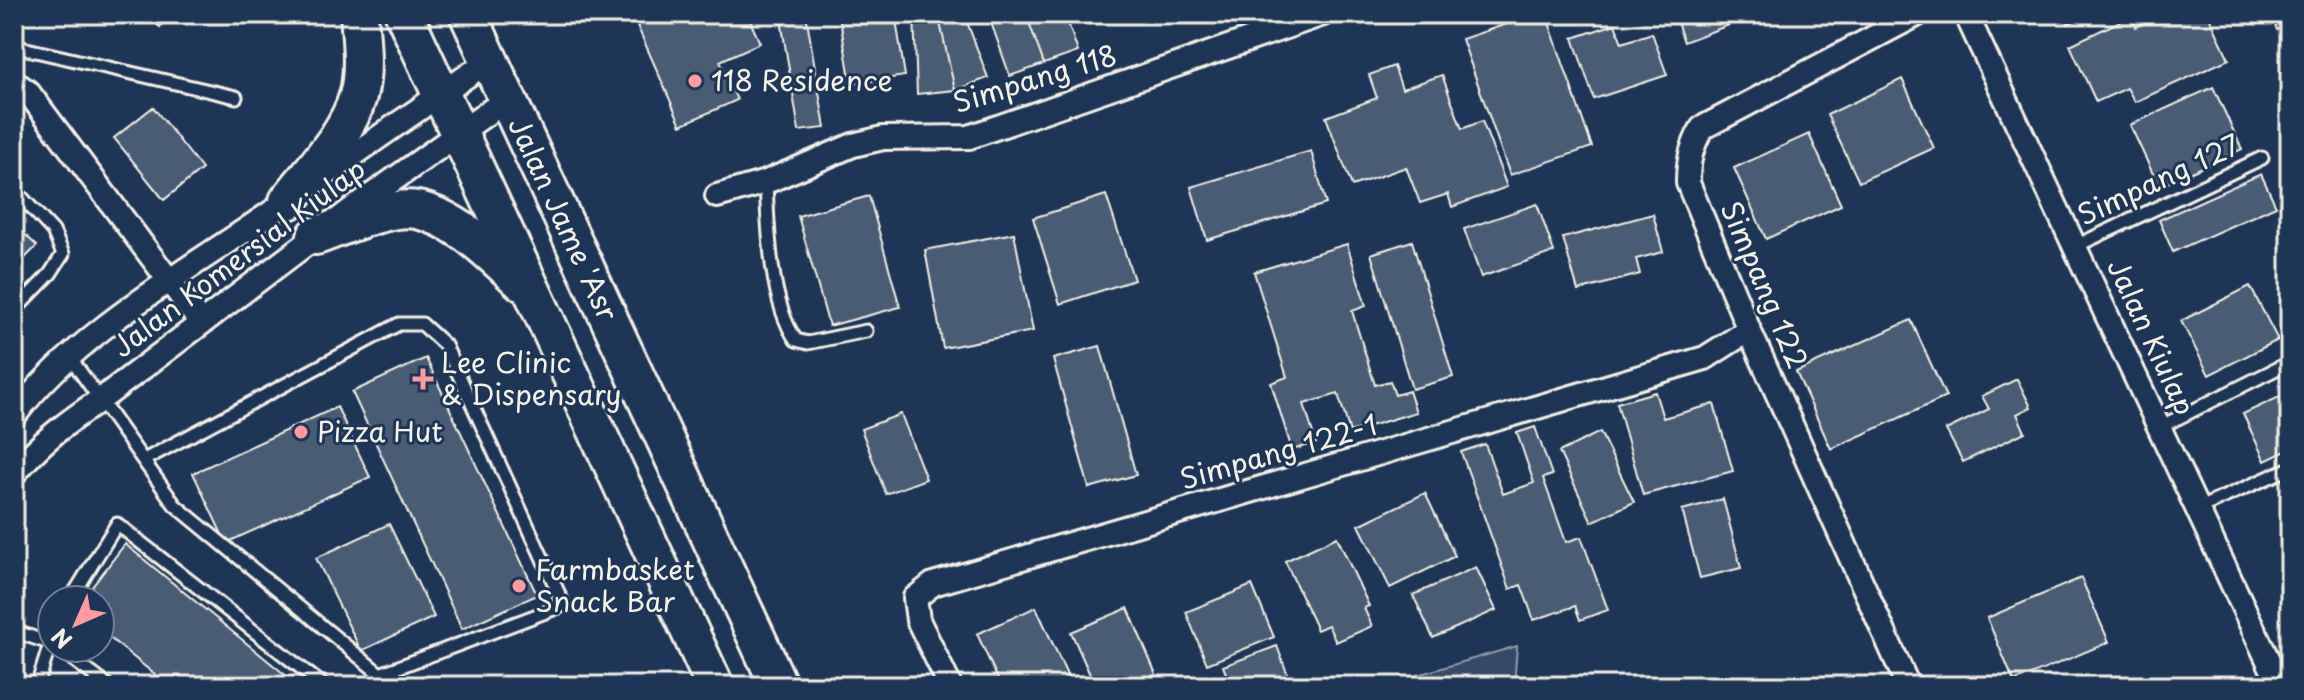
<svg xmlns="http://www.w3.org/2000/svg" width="2304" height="700" viewBox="0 0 2304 700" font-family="'Playpen Sans',sans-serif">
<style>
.green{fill:#354a67;stroke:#949ea8;stroke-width:2}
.building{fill:#485b74;stroke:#f4f1e8;stroke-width:2}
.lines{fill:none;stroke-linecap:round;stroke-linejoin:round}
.service-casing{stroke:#f4f1e8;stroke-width:17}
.minor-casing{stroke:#f4f1e8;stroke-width:28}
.primary-casing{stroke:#f4f1e8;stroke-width:42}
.service{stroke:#1d3557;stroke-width:11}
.minor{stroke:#1d3557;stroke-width:22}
.primary{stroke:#1d3557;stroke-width:36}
.poi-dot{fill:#ff9aa2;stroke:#1d3557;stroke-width:3}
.labels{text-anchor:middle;stroke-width:6;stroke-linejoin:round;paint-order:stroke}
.street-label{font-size:28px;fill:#f4f1e8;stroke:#1d3557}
.poi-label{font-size:28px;fill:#f4f1e8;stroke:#1d3557;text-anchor:start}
</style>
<rect width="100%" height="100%" fill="#1d3557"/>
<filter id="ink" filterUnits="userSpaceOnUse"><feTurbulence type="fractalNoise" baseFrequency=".0125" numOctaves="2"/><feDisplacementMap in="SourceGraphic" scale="16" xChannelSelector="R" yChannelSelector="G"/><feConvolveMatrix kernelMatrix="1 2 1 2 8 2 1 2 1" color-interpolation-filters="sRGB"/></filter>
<g filter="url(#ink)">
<path class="green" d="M 1517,646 L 1514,686 L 1387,684 Z"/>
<path class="building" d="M 144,14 L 170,14 L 160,27 Z
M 632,14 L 747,14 L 760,43 L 720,61 L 737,100 L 681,125 Z
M 780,14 L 806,14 L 825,128 L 799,131 Z
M 839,14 L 895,14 L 905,76 L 851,84 Z
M 914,14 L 938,14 L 955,90 L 917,94 Z
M 938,14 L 964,14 L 988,78 L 955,90 Z
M 988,14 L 1026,14 L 1044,64 L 1010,76 Z
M 1026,14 L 1065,14 L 1078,52 L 1044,64 Z
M 1536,14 L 1546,14 L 1592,147 L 1510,175 L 1462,39 Z
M 1674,14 L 1758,14 L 1684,42 Z
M 2064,14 L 2090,14 L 2068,24 Z
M 2165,14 L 2208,14 L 2229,59 L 2135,102 L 2127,88 L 2096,102 L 2070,45 L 2131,16 L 2136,27 Z
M 2271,14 L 2290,14 L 2290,25 L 2277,30 Z
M 1615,24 L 1622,43 L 1652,33 L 1667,75 L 1594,99 L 1573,38 Z
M 1394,66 L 1402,89 L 1442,75 L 1462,129 L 1482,121 L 1507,187 L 1452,207 L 1448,194 L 1420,203 L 1406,167 L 1352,186 L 1326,117 L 1377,98 L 1369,75 Z
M 1902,79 L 1934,148 L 1859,182 L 1827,115 Z
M 2213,87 L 2242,149 L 2159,187 L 2130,125 Z
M 153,107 L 202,169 L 164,200 L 114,138 Z
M 1809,134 L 1841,205 L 1766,239 L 1734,168 Z
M 1311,151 L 1326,204 L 1207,240 L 1191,187 Z
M 2261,174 L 2276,206 L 2173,252 L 2159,220 Z
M 1106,195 L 1134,280 L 1060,304 L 1033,218 Z
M 869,196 L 900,307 L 829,326 L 798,216 Z
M 1537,204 L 1554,252 L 1481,277 L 1464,229 Z
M 1653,214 L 1663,252 L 1636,259 L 1640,274 L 1578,291 L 1563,238 Z
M 14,224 L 37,246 L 14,269 Z
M 1014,233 L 1033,331 L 943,348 L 925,250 Z
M 1412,241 L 1453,377 L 1412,389 L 1371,254 Z
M 1347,244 L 1366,306 L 1352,311 L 1375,385 L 1390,381 L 1395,395 L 1409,391 L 1416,412 L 1350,432 L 1338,394 L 1304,404 L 1316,443 L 1292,450 L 1271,383 L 1287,377 L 1254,272 Z
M 2250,286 L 2278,340 L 2209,375 L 2181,321 Z
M 1911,320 L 1946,397 L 1831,449 L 1796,372 Z
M 1100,346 L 1136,475 L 1089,488 L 1053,359 Z
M 426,358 L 537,595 L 462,629 L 352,392 Z
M 2017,379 L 2031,407 L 2017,414 L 2025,432 L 1963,462 L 1946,430 L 1989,409 L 1982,396 Z
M 1655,392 L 1663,418 L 1714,404 L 1733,471 L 1643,495 L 1617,403 Z
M 2290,392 L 2290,449 L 2265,461 L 2243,414 Z
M 337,407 L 370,477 L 226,543 L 193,473 Z
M 901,414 L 926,479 L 886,494 L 861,429 Z
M 1535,427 L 1552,475 L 1543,478 L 1566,542 L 1581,537 L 1608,610 L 1580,620 L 1575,606 L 1534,620 L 1521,585 L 1510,589 L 1461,452 L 1485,444 L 1503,494 L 1534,483 L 1517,433 Z
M 1600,432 L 1634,502 L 1592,522 L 1559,452 Z
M 1425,493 L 1455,556 L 1390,588 L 1359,525 Z
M 1723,499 L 1741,568 L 1700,578 L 1682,510 Z
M 389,524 L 434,617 L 361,651 L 316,558 Z
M 1337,537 L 1369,606 L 1364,608 L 1372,626 L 1336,642 L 1328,625 L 1317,630 L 1285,561 Z
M 125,544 L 299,686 L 169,686 L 100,630 L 100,600 L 82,600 Z
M 1476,567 L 1496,610 L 1433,638 L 1413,595 Z
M 2081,578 L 2109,642 L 2014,682 L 1987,618 Z
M 1252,585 L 1274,637 L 1207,664 L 1186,612 Z
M 1036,607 L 1072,686 L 1001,686 L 977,634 Z
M 1128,608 L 1161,686 L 1095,686 L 1071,632 Z
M 1277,646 L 1292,686 L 1231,686 L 1223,666 Z
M 2122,676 L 2127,686 L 2102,686 Z"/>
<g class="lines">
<defs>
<path id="service" d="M 18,47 L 236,97
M 766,182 C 768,228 770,303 796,340 L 808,343 L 866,331
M 14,189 L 53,231 L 63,254 L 50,274 L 14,311
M 2076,246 L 2262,158
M 69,356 L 175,505 L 380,674 L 564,605 L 445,345 L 422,324 L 399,324 L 144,460
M 2160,427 L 2290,362
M 2197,509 L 2290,468
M 70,600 L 117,524 L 324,686
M 14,631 L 52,644
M 58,648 L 108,686
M 37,686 L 52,638
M 374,686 L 380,674"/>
<path id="minor" d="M 1966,14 L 2280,686
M 14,82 L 28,92 L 201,323
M 717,196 L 766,182 L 853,145 L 883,138 L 969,137 L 1323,14
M 14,416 C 74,337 168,282 250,227 C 330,172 409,115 489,61
M 14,474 C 39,443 67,422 100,400 L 351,210 L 507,99
M 950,686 L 918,620 L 915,598 L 933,584 L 1705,358 L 1749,330
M 1908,686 L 1749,330 L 1688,183 C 1688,162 1691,147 1702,128 L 1918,14"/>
<g id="primary">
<path d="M 404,14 L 715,686"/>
<path id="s1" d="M 468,14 L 779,686"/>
<path d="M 288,201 C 312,169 347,135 358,96 C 365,71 361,40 359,14"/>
<path d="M 316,236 C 342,227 389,205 417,210 C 458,218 493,256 523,283"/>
</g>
</defs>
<use href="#service" class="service-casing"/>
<use href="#minor" class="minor-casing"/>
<use href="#primary" class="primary-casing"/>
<use href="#service" class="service"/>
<use href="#minor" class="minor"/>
<use href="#primary" class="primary"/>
</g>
</g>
<g class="poi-dot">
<circle cx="695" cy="81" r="8"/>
<path d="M419 367h8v8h8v8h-8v8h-8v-8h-8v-8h8z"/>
<circle cx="301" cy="432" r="8"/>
<circle cx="519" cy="586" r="8"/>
</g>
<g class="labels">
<g class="street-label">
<text transform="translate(1035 79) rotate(-17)" y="10">Simpang 118</text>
<text transform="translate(2159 180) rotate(-25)" y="10">Simpang 127</text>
<text dy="10" stroke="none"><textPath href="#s1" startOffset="226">Jalan Jame 'Asr</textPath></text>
<text transform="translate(239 258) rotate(-37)" y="10">Jalan Komersial Kiulap</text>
<text transform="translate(1764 285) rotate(67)" y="10">Simpang 122</text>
<text transform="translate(2151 337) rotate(65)" y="10">Jalan Kiulap</text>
<text transform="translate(1279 452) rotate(-16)" y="10">Simpang 122-1</text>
</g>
<g class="poi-label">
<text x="711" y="91">118 Residence</text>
<text x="441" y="373">Lee Clinic<tspan x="441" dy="32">&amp; Dispensary</tspan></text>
<text x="317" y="442">Pizza Hut</text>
<text x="535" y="580">Farmbasket<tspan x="535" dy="32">Snack Bar</tspan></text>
</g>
</g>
<rect width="2304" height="700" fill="none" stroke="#1d3557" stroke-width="48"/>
<rect x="24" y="24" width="2256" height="652" fill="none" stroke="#f4f1e8" stroke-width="3" filter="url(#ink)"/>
<g transform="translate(76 624) rotate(225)"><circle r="38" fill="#1d3557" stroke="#738091" stroke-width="2"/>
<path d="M0-6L14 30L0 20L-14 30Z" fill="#ff9aa2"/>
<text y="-12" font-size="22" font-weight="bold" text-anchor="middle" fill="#f4f1e8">N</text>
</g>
</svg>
